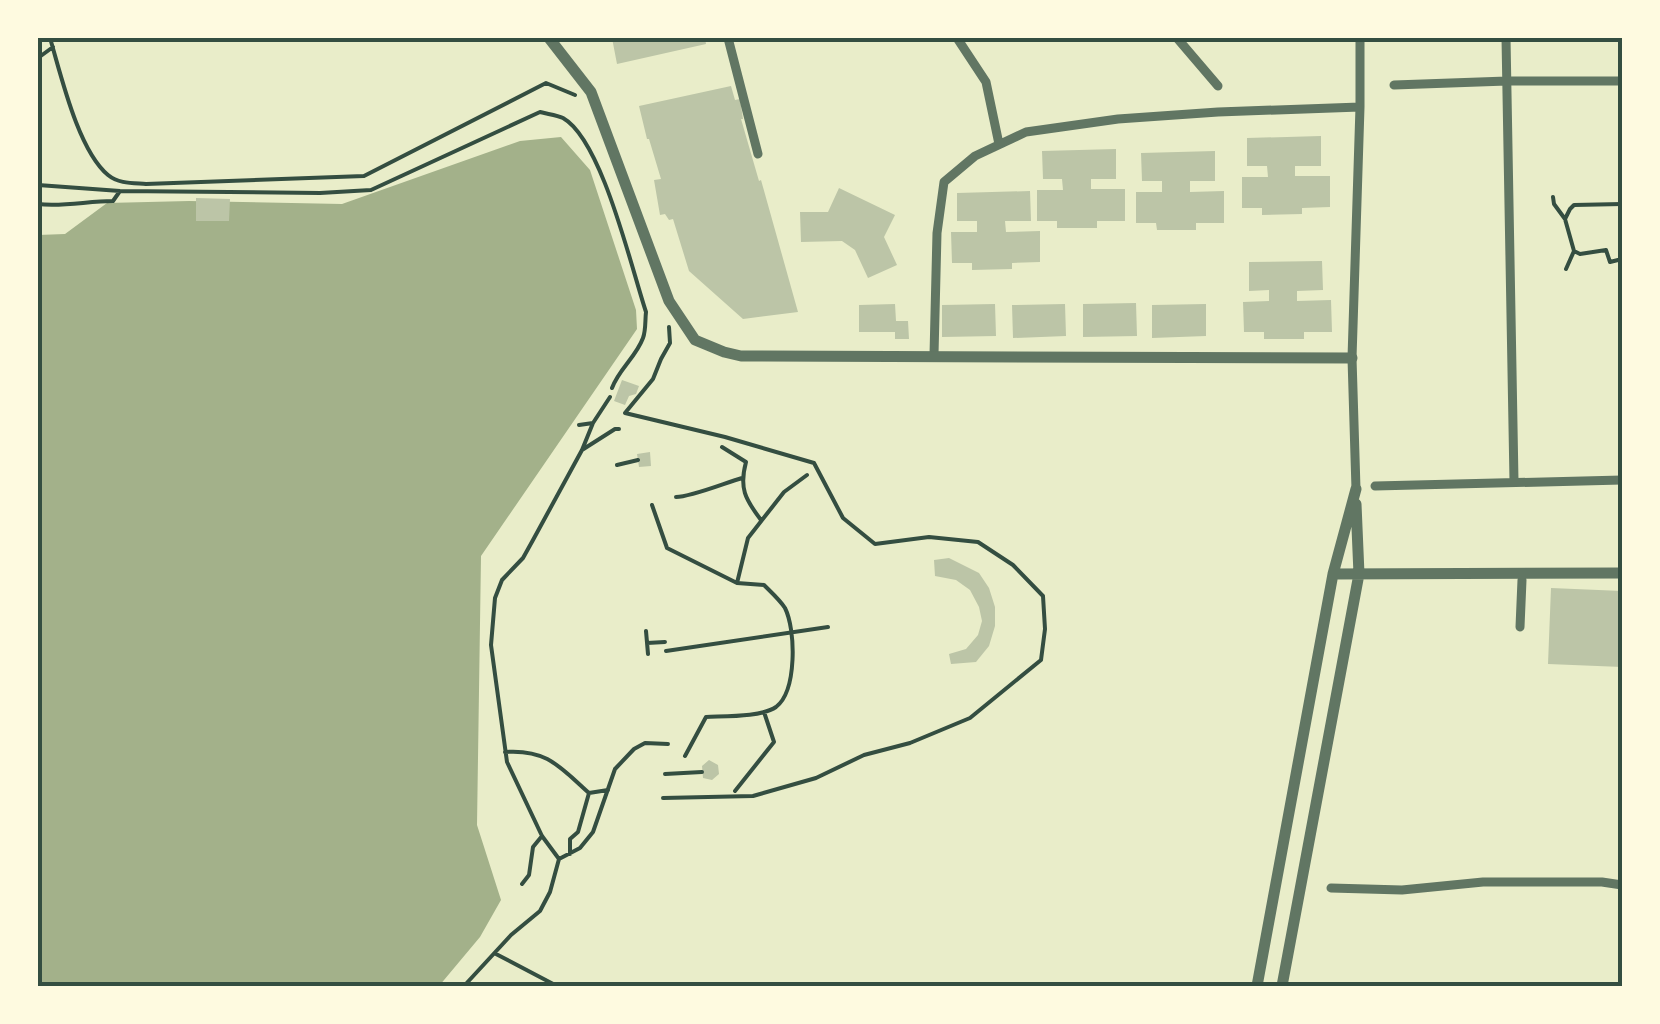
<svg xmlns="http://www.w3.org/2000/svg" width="1660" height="1024" viewBox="0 0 1660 1024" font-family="Montserrat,sans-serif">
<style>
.water{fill:#a3b18a}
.building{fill:#bcc5a7}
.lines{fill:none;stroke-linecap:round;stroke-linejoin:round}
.path{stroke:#344e41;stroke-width:4}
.minor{stroke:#617663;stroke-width:9}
.tertiary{stroke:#617663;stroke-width:11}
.neatline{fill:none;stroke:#344e41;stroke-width:4}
</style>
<rect width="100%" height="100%" fill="#e9edc9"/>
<path class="water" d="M 561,137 L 590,170 L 636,310 L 637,329 L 481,556 L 477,825 L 501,900 L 480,937 L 439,986 L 38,986 L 38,235 L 65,234 L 107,203 L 189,201 L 342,204 L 520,141 Z"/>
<path class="building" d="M 612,38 L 705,38 L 706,44 L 617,64 Z
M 731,86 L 735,100 L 740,99 L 743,119 L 741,119 L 759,181 L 761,180 L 798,312 L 743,319 L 689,271 L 673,219 L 669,220 L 665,214 L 660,215 L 654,180 L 661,179 L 649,139 L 647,139 L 639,106 Z
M 1321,136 L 1321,166 L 1295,166 L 1295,176 L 1330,176 L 1330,207 L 1302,208 L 1302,214 L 1262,215 L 1262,208 L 1242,208 L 1242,177 L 1268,177 L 1267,166 L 1247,166 L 1247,138 Z
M 1116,149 L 1116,179 L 1091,179 L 1091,189 L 1125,189 L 1125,221 L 1097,221 L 1097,228 L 1057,228 L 1057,221 L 1037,221 L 1037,190 L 1063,190 L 1062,179 L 1043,179 L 1042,151 Z
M 1215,151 L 1215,181 L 1190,181 L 1190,192 L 1224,191 L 1224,223 L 1196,223 L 1196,230 L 1157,230 L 1156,223 L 1136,223 L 1136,192 L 1162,192 L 1162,181 L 1142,181 L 1141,153 Z
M 839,188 L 895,215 L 884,237 L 897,265 L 868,278 L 855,250 L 842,241 L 801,242 L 800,212 L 828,212 Z
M 1030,191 L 1031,221 L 1005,221 L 1006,232 L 1040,231 L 1040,262 L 1012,263 L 1012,269 L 972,270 L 972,263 L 952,263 L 951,232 L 977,232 L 977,221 L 957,221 L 957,193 Z
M 196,198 L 230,199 L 229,221 L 196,221 Z
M 1322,261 L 1323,290 L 1297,291 L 1297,301 L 1331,300 L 1332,332 L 1304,332 L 1304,339 L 1264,339 L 1264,332 L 1244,332 L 1243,302 L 1269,301 L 1269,290 L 1249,291 L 1249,262 Z
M 1136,303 L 1137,336 L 1083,337 L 1083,304 Z
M 895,304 L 896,321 L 908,321 L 909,339 L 895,339 L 895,332 L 859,332 L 859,305 Z
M 995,304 L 996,336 L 942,337 L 942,305 Z
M 1065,304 L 1066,336 L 1013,338 L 1012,305 Z
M 1206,304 L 1206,336 L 1152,338 L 1152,305 Z
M 622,380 L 639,386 L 636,394 L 629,396 L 625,405 L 614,401 Z
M 650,452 L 651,466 L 639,467 L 637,454 Z
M 949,558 L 979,573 L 989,588 L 995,607 L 995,626 L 989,646 L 976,662 L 951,664 L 949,654 L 966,649 L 978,635 L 982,621 L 979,607 L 970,590 L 956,580 L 935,576 L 934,560 Z
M 1551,588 L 1622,591 L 1622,667 L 1548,664 Z
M 709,760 L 718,765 L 719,774 L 712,780 L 703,778 L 702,766 Z"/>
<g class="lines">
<path class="path" d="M 50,38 C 61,75 78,150 108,175 C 119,184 133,183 146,184 L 364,176 L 546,83 L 575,95
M 38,58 L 53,47
M 38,185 L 120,191 L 320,193 L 371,190 L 540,112 C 547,114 557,115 563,118 C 602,140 631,267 646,312 C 645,320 646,330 643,338 C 636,357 619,369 612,388
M 1553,197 L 1554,204 L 1565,219 L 1574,251 L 1566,269
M 38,204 C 63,207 88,201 113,201 L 120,191
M 1622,217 L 1622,218
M 1565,219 L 1570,209 L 1574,205 L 1622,204
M 1574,251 L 1580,254 L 1606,250 L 1610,262 L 1622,259
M 579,425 L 593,423
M 722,447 L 746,462 C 739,488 745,499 761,520
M 582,450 L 615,429 L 619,429
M 617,465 L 638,460
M 676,497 C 691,497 725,483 742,478
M 652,505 L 667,548 L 737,583 L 764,585 C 771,592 780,600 785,608 C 796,630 797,691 776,707 C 762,717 724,716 706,717 L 685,756
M 737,583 L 748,538 L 784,492 L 807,475
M 646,631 L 648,654
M 647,643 L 665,642
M 666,651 L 828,627
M 505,752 C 547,749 560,767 589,793
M 665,774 L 702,772
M 735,791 L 774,742 L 764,712
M 663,798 L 753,796 L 816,778 L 864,755 L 910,743 L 970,718 L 1041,660 L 1045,629 L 1043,596 L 1013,565 L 978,542 L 929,537 L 875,544 L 843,518 L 814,463 L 725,437 L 625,413 L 653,379 L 661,359 L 670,343 L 669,327
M 570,854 L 570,839 L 578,832 L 589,793 L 608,790
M 559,859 L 542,836 L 507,762 L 491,645 L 495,598 L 502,580 L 523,558 L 533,540 L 582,450 L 593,423 L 610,397
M 522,884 L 529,875 L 533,847 L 542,836
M 496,954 L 557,986
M 464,986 L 511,935 L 540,911 L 550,892 L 559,859 L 580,848 L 593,832 L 615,769 L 634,749 L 645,743 L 668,744"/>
<path class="minor" d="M 728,38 L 758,154
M 957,38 L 986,82 L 999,144
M 1177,38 L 1218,86
M 1506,38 L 1514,481
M 1394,85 L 1507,81 L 1622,81
M 934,355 L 937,233 L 944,182 L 975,156 L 1026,132 L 1118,119 L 1218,112 L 1360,107
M 1375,486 L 1622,480
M 1356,489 L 1352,358 L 1360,107 L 1360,38
M 1520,627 L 1522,580
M 1331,888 L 1402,890 L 1483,882 L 1602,882 L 1622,885"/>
<path class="tertiary" d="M 549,38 L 591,92 L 669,301 L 695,340 L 724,352 L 741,356 L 1352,358
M 1333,574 L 1622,573
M 1257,986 L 1333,574 L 1356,489
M 1282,986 L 1359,574 L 1356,504"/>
</g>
<rect width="1660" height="1024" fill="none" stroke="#fefae0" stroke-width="80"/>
<rect x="40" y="40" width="1580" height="944" class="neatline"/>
</svg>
